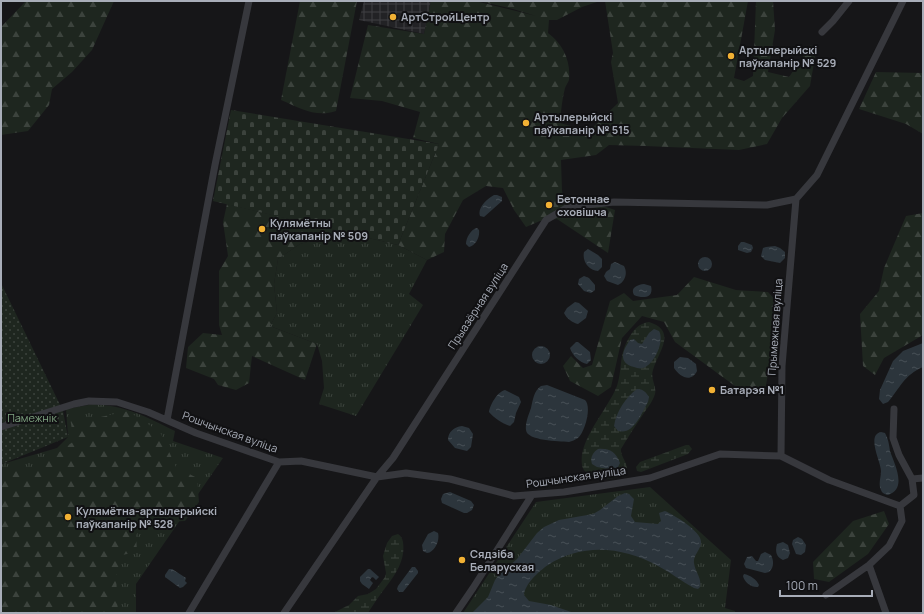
<svg xmlns="http://www.w3.org/2000/svg" width="924" height="614" viewBox="0 0 924 614" font-family="Manrope,sans-serif">
<style>
.industrial{fill:url(#industrial-grid)}
.grass{fill:url(#grass-tufts)}
.forest{fill:url(#forest-firs)}
.wetland{fill:url(#wetland-marsh)}
.cemetery{fill:url(#cemetery-stones)}
.park{fill:url(#park-dots)}
.water{fill:url(#water-ripples)}
.lines{fill:none;stroke-linecap:round;stroke-linejoin:round}
.minor{stroke:#37383d;stroke-width:7}
.poi-dot{fill:#f2b134;stroke:#111113;stroke-width:1.5}
.labels{text-anchor:middle;stroke-width:4;stroke-linejoin:round;paint-order:stroke}
.poi-label{font-size:11px;font-weight:bold;fill:#a8adb8;stroke:#111113;text-anchor:start}
.street-label{font-size:11px;fill:#a8adb8;stroke:#111113}
.park-label{font-size:11px;fill:#7fa381;stroke:#111113}
</style>
<defs>
<pattern id="industrial-grid" width="8" height="8" patternUnits="userSpaceOnUse"><rect width="8" height="8" fill="#222225"/><path d="M0 4h8M4 0v8" fill="none" stroke="#3f3f43"/></pattern>
<pattern id="grass-tufts" width="24" height="20" patternUnits="userSpaceOnUse"><rect width="24" height="20" fill="#1e261f"/><path d="M3 7l-1-3M5 7V3M7 7l1-3M15 17l-1-3M17 17v-4M19 17l1-3" fill="none" stroke="#3c433d"/></pattern>
<pattern id="forest-firs" width="22" height="20" patternUnits="userSpaceOnUse"><rect width="22" height="20" fill="#1e261f"/><path d="M5 1l3.5 6h-7zM16 11l3.5 6h-7z" fill="#3c433d"/></pattern>
<pattern id="wetland-marsh" width="20" height="14" patternUnits="userSpaceOnUse"><rect width="20" height="14" fill="#1e261f"/><path d="M1 5h8M5 5V1M11 12h8M15 12V8" fill="none" stroke="#3c433d"/></pattern>
<pattern id="cemetery-stones" width="16" height="16" patternUnits="userSpaceOnUse"><rect width="16" height="16" fill="#1e261f"/><path d="M2 7V4a2 2 0 0 1 4 0v3zM10 15v-3a2 2 0 0 1 4 0v3z" fill="#3c433d"/></pattern>
<pattern id="park-dots" width="8" height="8" patternUnits="userSpaceOnUse"><rect width="8" height="8" fill="#1e261f"/><path d="M2 2h.1M6 6h.1" fill="none" stroke="#3c433d" stroke-width="1.8" stroke-linecap="round"/></pattern>
<pattern id="water-ripples" width="26" height="14" patternUnits="userSpaceOnUse"><rect width="26" height="14" fill="#2c353c"/><path d="M2 4q2-2 4 0t4 0M15 11q2-2 4 0t4 0" fill="none" stroke="#485056"/></pattern>
</defs>
<rect width="100%" height="100%" fill="#161618"/>
<path class="industrial" d="M 364,1 L 431,1 L 424,34 L 359,20 Z"/>
<path class="grass" d="M 344,232 L 398,245 L 427,260 L 409,294 L 423,305 L 356,416 L 319,404 L 324,388 L 322,361 L 317,344 L 270,326 L 277,313 L 274,284 L 278,259 L 300,244 Z
M 94,404 C 126,406 147,417 175,431 L 173,441 L 223,458 L 136,584 L 136,613 L 1,613 L 1,466 L 2,464 L 57,448 L 68,437 L 66,409 Z
M 650,487 L 731,560 L 725,608 L 735,611 L 735,613 L 463,613 L 536,502 Z"/>
<path class="forest" d="M 26,1 L 114,1 L 92,50 L 72,72 L 52,89 L 49,105 L 28,131 L 1,135 L 1,27 Z
M 300,1 L 357,1 L 336,111 C 316,118 300,108 281,100 Z
M 431,1 L 475,1 L 536,16 L 513,9 L 479,1 L 600,1 L 582,7 L 557,20 L 549,20 L 548,33 C 563,44 571,61 569,80 C 568,83 566,85 565,88 C 562,99 561,111 560,123 L 589,131 L 618,103 L 611,62 L 613,53 L 605,1 L 748,1 L 734,78 L 744,81 L 753,76 L 756,1 L 773,1 L 775,30 L 768,72 L 789,77 L 811,45 L 815,57 L 810,86 L 782,118 L 767,144 L 739,150 L 645,146 L 609,145 L 596,155 L 561,160 L 562,191 L 567,210 L 603,206 L 615,210 L 608,253 L 557,219 L 540,221 L 526,227 L 514,210 L 503,188 L 486,186 L 463,200 L 445,234 L 444,252 L 427,260 L 398,245 L 439,144 L 413,138 L 420,112 L 382,101 L 350,98 L 368,25 L 424,34 Z
M 876,72 L 923,73 L 923,134 L 906,124 L 859,109 Z
M 227,204 L 344,232 L 300,244 L 278,259 L 274,284 L 277,313 L 270,326 L 317,344 L 305,380 L 252,356 L 249,383 L 236,390 L 218,385 L 214,379 L 186,368 L 188,347 L 203,333 L 222,335 L 219,325 L 219,271 L 228,256 L 223,222 Z
M 923,213 L 923,335 L 884,358 L 875,375 L 863,366 L 860,314 L 879,291 L 884,268 L 906,216 Z
M 694,277 L 736,290 L 768,292 L 781,306 L 765,390 L 739,389 L 675,342 L 664,322 L 642,316 L 622,338 L 611,387 L 598,396 L 570,381 L 563,366 L 571,356 L 583,368 L 592,365 L 610,301 L 624,293 L 633,301 L 677,295 Z
M 128,411 L 160,432 L 176,467 L 197,478 L 199,502 L 185,521 L 145,522 L 136,535 L 137,552 L 122,555 L 116,576 L 118,613 L 1,613 L 1,474 L 39,467 L 74,441 L 70,418 L 87,420 Z
M 884,511 L 889,524 L 868,554 L 829,582 L 814,579 L 813,562 L 853,521 Z"/>
<path class="wetland" d="M 649,322 C 678,331 658,352 653,370 C 650,379 657,386 655,394 C 653,401 648,407 644,413 C 636,425 628,437 621,449 C 620,457 630,464 626,472 C 620,482 584,481 582,465 C 578,440 608,409 617,386 C 623,367 618,355 630,336 C 634,329 640,323 649,322 Z
M 686,445 L 689,445 L 692,449 L 688,454 L 641,472 L 637,471 L 636,467 L 640,462 Z
M 398,534 C 401,536 402,538 403,542 C 406,563 392,579 380,595 C 376,600 372,607 368,613 L 333,613 L 349,605 L 358,596 L 368,594 L 376,589 L 385,577 L 386,573 L 383,556 L 387,543 L 392,536 Z"/>
<path class="cemetery" d="M 231,110 L 439,144 L 398,245 L 213,201 Z"/>
<path class="park" d="M 1,283 L 63,411 L 68,437 L 2,464 L 1,466 Z"/>
<path class="water" d="M 494,195 L 497,195 L 502,197 L 502,201 L 484,217 L 480,216 C 477,208 487,199 494,195 Z
M 477,228 L 479,230 C 480,237 476,245 469,247 L 466,244 C 466,238 471,229 477,228 Z
M 741,242 L 744,242 L 752,245 L 753,248 L 751,252 L 747,253 L 738,250 L 738,246 Z
M 775,246 L 780,248 L 785,252 L 785,258 L 780,263 L 765,260 L 761,256 L 763,248 L 766,247 Z
M 588,249 L 598,255 L 602,259 L 602,267 L 598,271 C 589,270 582,262 584,252 Z
M698 264a7 7 0 1 1 14 0a7 7 0 1 1-14 0Z
M 615,262 L 624,266 C 628,273 625,282 618,285 L 607,281 L 604,276 L 606,272 L 610,269 L 611,264 Z
M 584,276 L 589,278 L 595,285 L 595,290 L 591,293 L 584,291 L 578,284 L 579,279 Z
M 644,284 L 651,286 C 654,298 643,299 634,295 C 630,288 637,285 644,284 Z
M 575,302 L 579,303 L 588,311 L 586,318 L 578,324 C 573,323 566,318 564,313 L 567,308 Z
M 654,329 L 659,331 C 665,341 654,365 643,368 C 640,369 637,368 634,367 C 618,363 622,351 630,340 L 634,339 L 638,343 L 642,344 L 649,333 Z
M 576,342 L 578,342 L 590,352 L 591,360 L 587,364 C 580,363 572,355 570,348 Z
M 923,343 L 923,367 C 904,375 900,388 888,402 L 883,404 L 879,399 L 880,390 L 893,361 L 903,351 Z
M532 355a9 9 0 1 1 18 0a9 9 0 1 1-18 0Z
M 680,357 L 688,358 L 696,364 L 697,371 C 691,383 680,377 674,368 L 674,362 Z
M 547,385 L 585,400 C 592,407 585,432 578,438 C 575,440 572,441 569,442 C 559,441 527,441 526,430 C 525,423 529,414 531,408 C 533,399 534,391 541,386 Z
M 637,389 C 643,389 646,392 649,397 L 648,402 C 641,414 634,435 618,431 L 614,426 C 616,412 626,397 637,389 Z
M 505,390 L 519,397 L 521,402 L 516,413 L 514,422 L 510,426 C 503,424 494,418 489,412 C 490,405 497,392 505,390 Z
M 462,426 L 469,428 L 473,434 L 471,447 L 467,451 L 455,448 L 448,440 C 448,432 454,427 462,426 Z
M 881,432 L 885,433 C 888,438 889,444 890,451 C 894,463 908,489 888,495 C 884,494 882,493 881,490 C 878,484 881,478 881,471 C 881,462 866,435 881,432 Z
M 598,449 C 609,448 616,452 620,463 L 617,469 L 615,470 L 597,467 L 592,464 C 590,458 592,453 598,449 Z
M 450,492 L 471,501 L 474,505 L 472,510 L 467,513 L 464,513 L 442,503 L 441,499 L 443,494 Z
M 625,493 L 629,494 L 634,499 L 631,516 L 635,522 L 658,524 L 661,521 L 659,513 L 665,511 C 674,515 703,532 701,543 C 700,551 693,555 694,563 C 695,572 702,578 700,587 L 698,589 L 694,588 C 681,581 670,572 658,566 C 622,546 582,543 548,565 C 538,572 525,584 524,595 L 529,601 L 551,605 L 574,613 L 472,613 L 488,597 L 495,580 L 499,575 L 517,559 L 537,533 L 544,527 L 559,520 L 593,514 L 600,510 L 618,496 Z
M 434,531 L 438,533 C 440,540 435,552 427,553 L 423,551 L 422,545 L 428,534 Z
M 798,537 L 802,539 L 806,545 L 805,552 L 801,555 L 796,554 L 792,544 L 793,540 Z
M 783,542 L 788,545 L 790,553 L 788,558 L 783,560 C 776,557 775,551 777,544 Z
M 765,552 L 771,555 C 774,561 774,568 769,572 L 765,573 L 746,568 L 744,564 L 747,557 L 752,556 L 756,561 L 758,561 L 761,554 Z
M 412,567 L 415,567 L 418,571 L 418,573 L 403,592 L 399,592 L 397,589 L 398,586 Z
M 169,569 L 172,569 L 186,578 L 185,581 L 187,583 L 183,587 L 180,588 L 165,577 L 165,575 Z
M 368,569 L 370,569 L 379,577 L 376,580 L 373,577 L 371,578 L 370,580 L 373,583 L 369,589 L 362,584 L 360,581 L 360,577 Z
M 744,574 C 750,575 757,580 759,585 L 758,587 C 752,588 744,582 743,576 Z"/>
<g class="lines">
<path class="minor" d="M 822,32 L 833,21 L 849,1
M 894,409 L 893,438 L 899,455 L 912,479 L 914,495 L 900,506
M 167,420 L 215,165 L 249,1
M 1,427 L 74,404 L 89,401 L 117,402 L 148,412 L 196,433 L 279,462 L 301,461 L 377,477 L 406,473 L 450,479 L 514,496 L 564,492 L 650,478 L 720,454 L 781,456 L 829,480 L 900,506
M 781,456 L 782,366 L 796,199 L 817,175 L 903,1
M 912,479 L 923,478
M 869,565 L 886,613
M 826,595 L 869,565 L 889,546 L 902,521 L 900,506
M 189,613 L 279,462
M 284,613 L 377,477 L 393,458 L 546,220 L 568,207 L 614,202 L 767,205 L 796,199
M 456,613 L 473,588 L 532,495"/>
</g>
<g class="poi-dot">
<circle cx="393" cy="17" r="4"/>
<circle cx="731" cy="56" r="4"/>
<circle cx="526" cy="123" r="4"/>
<circle cx="549" cy="205" r="4"/>
<circle cx="262" cy="229" r="4"/>
<circle cx="712" cy="390" r="4"/>
<circle cx="68" cy="517" r="4"/>
<circle cx="462" cy="560" r="4"/>
</g>
<g class="labels">
<g class="poi-label">
<text x="401" y="21">АртСтройЦентр</text>
<text x="739" y="54">Артылерыйскі<tspan x="739" dy="13">паўкапанір № 529</tspan></text>
<text x="534" y="121">Артылерыйскі<tspan x="534" dy="13">паўкапанір № 515</tspan></text>
<text x="557" y="203">Бетоннае<tspan x="557" dy="13">сховішча</tspan></text>
<text x="270" y="227">Кулямётны<tspan x="270" dy="13">паўкапанір № 509</tspan></text>
<text x="720" y="394">Батарэя №1</text>
<text x="76" y="515">Кулямётна-артылерыйскі<tspan x="76" dy="13">паўкапанір № 528</tspan></text>
<text x="470" y="558">Сядзіба<tspan x="470" dy="13">Беларуская</tspan></text>
</g>
<g class="street-label">
<text transform="translate(478 306) rotate(-57)" y="4">Прыазёрная вуліца</text>
<text transform="translate(775 327) rotate(-86)" y="4">Прымежная вуліца</text>
<text transform="translate(230 432) rotate(20)" y="4">Рошчынская вуліца</text>
<text transform="translate(576 477) rotate(-8)" y="4">Рошчынская вуліца</text>
</g>
<g class="park-label">
<text x="32" y="422">Памежнік</text>
</g>
</g>
<rect width="924" height="614" fill="none" stroke="#a8adb8" stroke-width="4"/>
<path d="M780 590v6h92v-6" fill="none" stroke="#a8adb8" stroke-width="2"/>
<text x="786" y="590" font-size="12" fill="#a8adb8" stroke="#111113" stroke-width="3" paint-order="stroke">100 m</text>
</svg>
